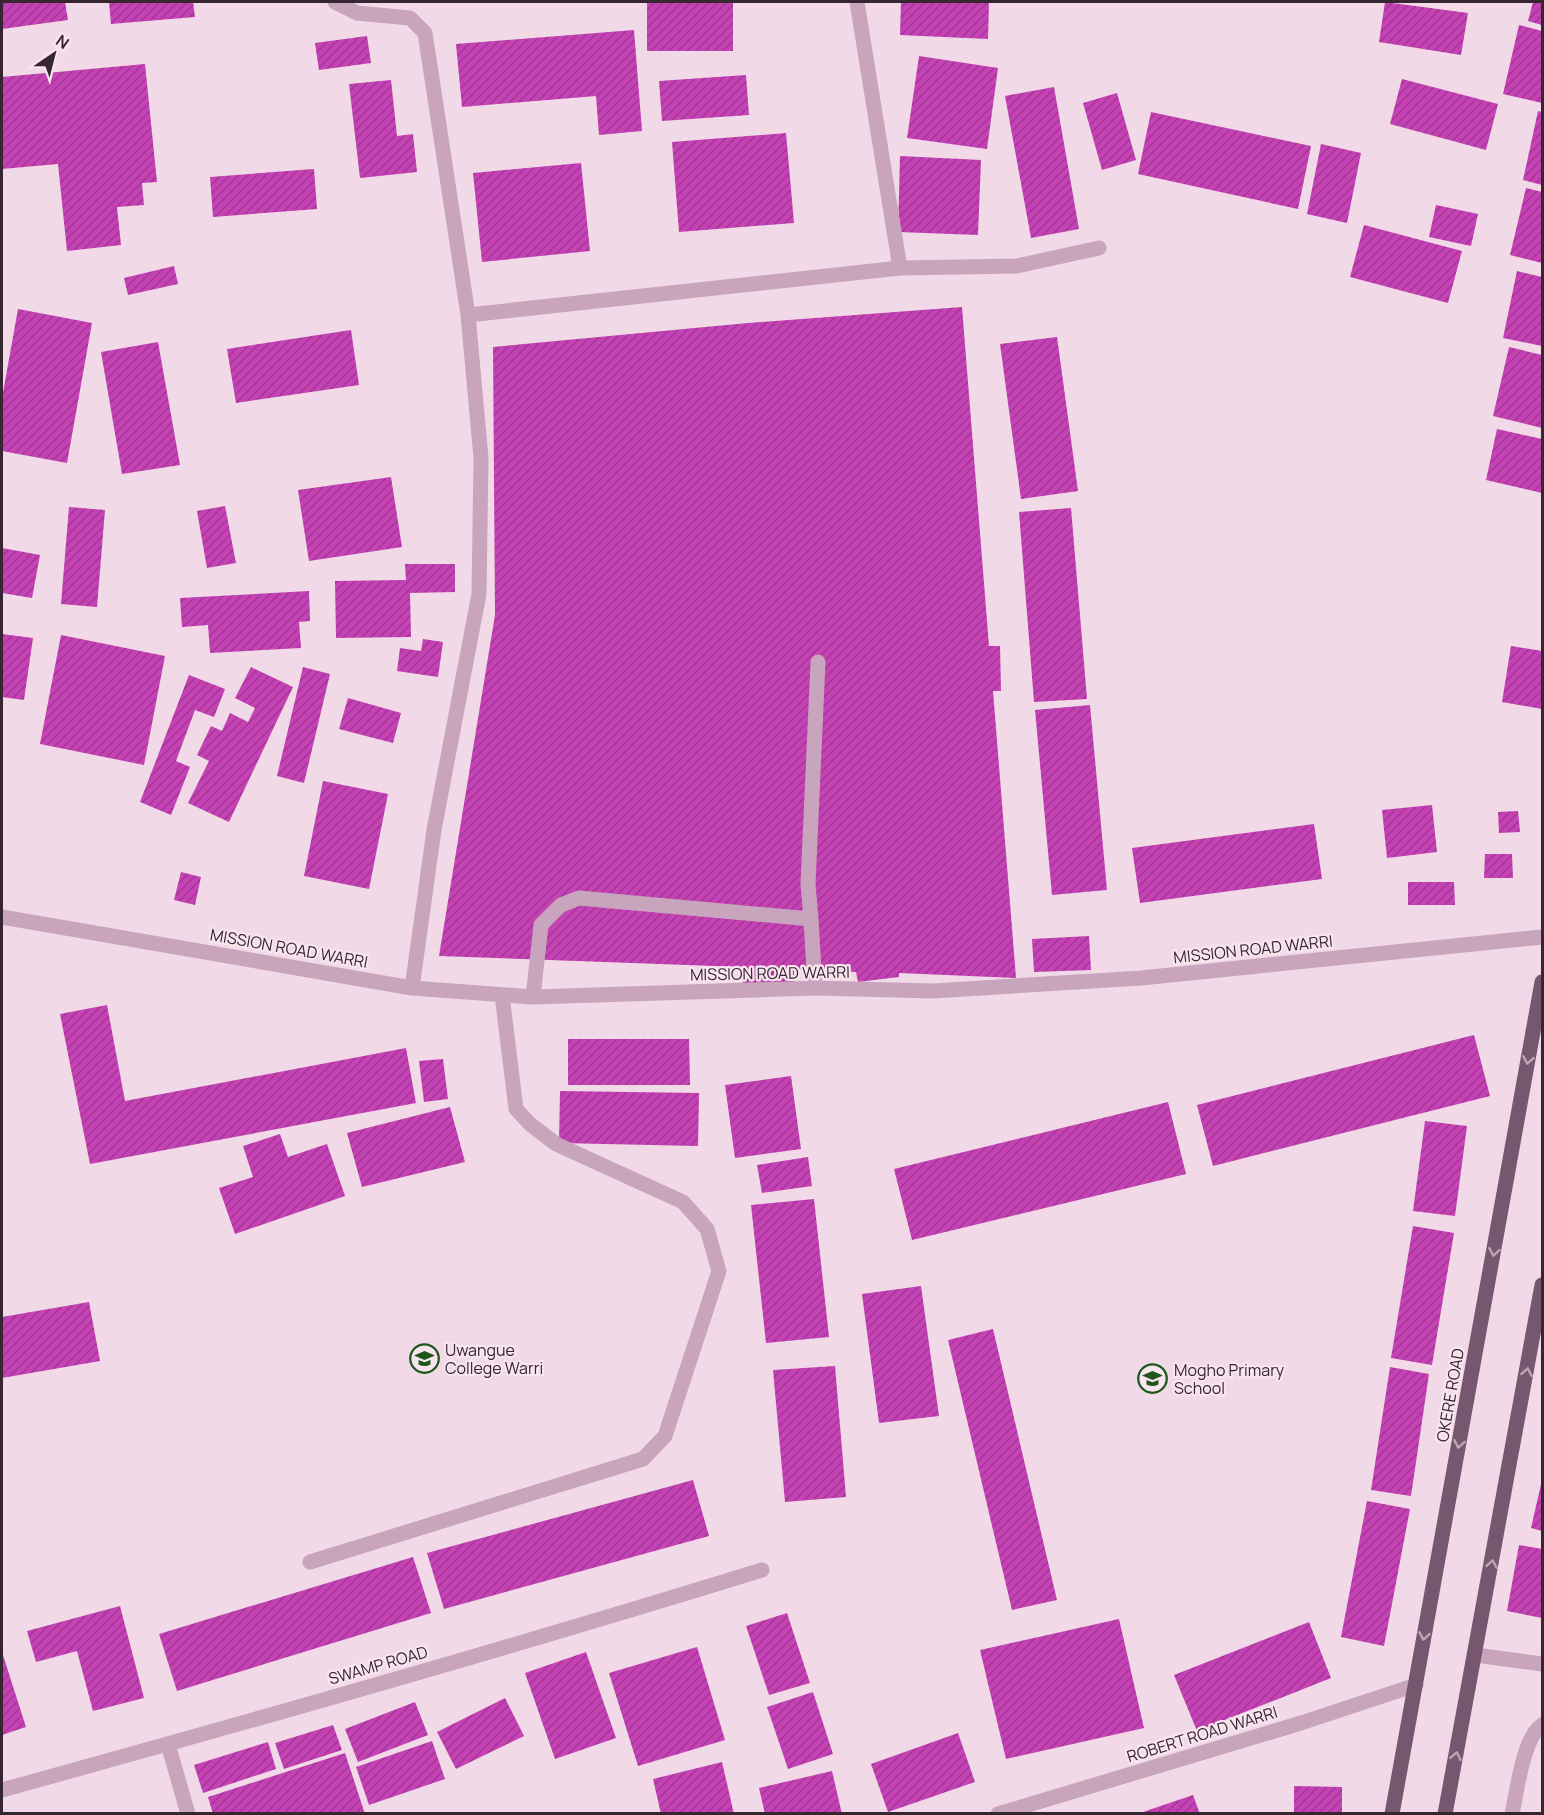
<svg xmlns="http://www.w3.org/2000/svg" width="1544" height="1815" viewBox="0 0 1544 1815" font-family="Manrope,sans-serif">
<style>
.building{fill:url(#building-hatch)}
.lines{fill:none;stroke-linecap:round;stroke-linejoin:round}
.minor{stroke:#c9a5bd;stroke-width:15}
.major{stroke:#775770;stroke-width:15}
.oneway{stroke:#bea5b6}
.labels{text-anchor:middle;stroke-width:4.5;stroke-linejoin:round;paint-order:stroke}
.street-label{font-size:16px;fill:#352632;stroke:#f9e5f0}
.poi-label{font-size:16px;fill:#352632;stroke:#f9e5f0;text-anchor:start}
</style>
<defs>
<pattern id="building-hatch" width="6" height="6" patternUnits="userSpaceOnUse" patternTransform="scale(1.5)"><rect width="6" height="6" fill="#c542b5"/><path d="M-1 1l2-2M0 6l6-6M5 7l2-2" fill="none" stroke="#a13794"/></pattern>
</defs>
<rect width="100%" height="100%" fill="#f1d9e7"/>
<path class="building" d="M 2,2 L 65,2 L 68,20 L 2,29 Z
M 109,2 L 193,2 L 195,17 L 111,24 Z
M 647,2 L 733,2 L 733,51 L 647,51 Z
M 901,2 L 989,2 L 988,39 L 900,35 Z
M 1385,2 L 1468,13 L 1461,55 L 1379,42 Z
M 1533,2 L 1542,2 L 1542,25 L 1528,21 Z
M 1519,25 L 1542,31 L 1542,103 L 1503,94 Z
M 634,30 L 642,131 L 599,135 L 596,96 L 462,107 L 456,44 Z
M 367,36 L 371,63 L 319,70 L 315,43 Z
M 919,56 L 998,68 L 987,149 L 907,138 Z
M 145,64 L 157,182 L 142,183 L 144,205 L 117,207 L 121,245 L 67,251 L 58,164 L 2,169 L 2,77 Z
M 746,75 L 749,115 L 662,121 L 659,81 Z
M 1402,79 L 1498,104 L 1486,150 L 1390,124 Z
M 391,80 L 397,136 L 413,134 L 417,172 L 360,178 L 349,84 Z
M 1054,87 L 1079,229 L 1031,238 L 1005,96 Z
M 1117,93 L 1136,160 L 1102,170 L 1083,103 Z
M 1538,111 L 1542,112 L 1542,185 L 1523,180 Z
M 1151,112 L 1311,146 L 1298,209 L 1138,174 Z
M 786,133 L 794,223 L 679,232 L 672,142 Z
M 1321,144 L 1361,153 L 1347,223 L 1307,214 Z
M 900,156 L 981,160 L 978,235 L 898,232 Z
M 581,163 L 590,251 L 482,262 L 473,173 Z
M 314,169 L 317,209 L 213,217 L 210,177 Z
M 1526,188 L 1542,192 L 1542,263 L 1510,255 Z
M 1436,205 L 1478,214 L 1471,246 L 1429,237 Z
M 1364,225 L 1462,251 L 1448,303 L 1350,277 Z
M 174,266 L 178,284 L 128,295 L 124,278 Z
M 1517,271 L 1542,277 L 1542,346 L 1503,338 Z
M 962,307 L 989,646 L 1000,646 L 1001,691 L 993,691 L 1016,978 L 899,973 L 899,977 L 858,982 L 856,972 L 794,969 L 794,984 L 743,985 L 742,967 L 439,956 L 495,615 L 493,347 L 748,323 Z
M 18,309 L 92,323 L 67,463 L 2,451 L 2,398 Z
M 351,330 L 359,385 L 236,403 L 227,349 Z
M 1057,337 L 1078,491 L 1021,499 L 1000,344 Z
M 158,342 L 180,465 L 122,474 L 101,352 Z
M 1509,347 L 1542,355 L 1542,428 L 1493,416 Z
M 1497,429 L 1542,439 L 1542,493 L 1486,480 Z
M 391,477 L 402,547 L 309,561 L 298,490 Z
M 225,506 L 236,563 L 207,568 L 197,511 Z
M 69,507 L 105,510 L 97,607 L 61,604 Z
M 1071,508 L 1087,699 L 1034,702 L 1019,512 Z
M 2,548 L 40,555 L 32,598 L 2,593 Z
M 405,564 L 455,564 L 455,592 L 410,593 L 411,637 L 336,638 L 335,581 L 406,580 Z
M 309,591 L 310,621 L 299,622 L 301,648 L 210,653 L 208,625 L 182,627 L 180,598 Z
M 2,634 L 33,638 L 24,700 L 2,697 Z
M 61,635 L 165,656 L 144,765 L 40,744 Z
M 423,639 L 443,642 L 438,677 L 397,671 L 400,648 L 421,651 Z
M 1511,646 L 1542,651 L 1542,709 L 1502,702 Z
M 251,667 L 293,687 L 229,822 L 188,803 L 209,761 L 197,755 L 211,726 L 222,731 L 230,713 L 248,722 L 255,708 L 235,698 Z
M 303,667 L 330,674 L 304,783 L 277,776 Z
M 189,675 L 225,689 L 214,717 L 195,710 L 176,761 L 190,767 L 171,815 L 140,802 Z
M 348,698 L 401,713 L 393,743 L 339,729 Z
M 1090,705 L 1107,890 L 1052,895 L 1035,710 Z
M 323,781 L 388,794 L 369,889 L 304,876 Z
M 1432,805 L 1437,852 L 1387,858 L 1382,810 Z
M 1518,811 L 1520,832 L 1499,833 L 1498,812 Z
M 1314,824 L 1322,879 L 1140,903 L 1132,848 Z
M 1485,854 L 1512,854 L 1513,878 L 1484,878 Z
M 181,872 L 201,877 L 195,905 L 174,900 Z
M 1408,882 L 1454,882 L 1455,905 L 1408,905 Z
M 1089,936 L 1091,970 L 1034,972 L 1032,939 Z
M 107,1005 L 125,1101 L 406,1048 L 416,1103 L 90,1164 L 60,1014 Z
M 1474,1035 L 1490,1096 L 1213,1166 L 1197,1105 Z
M 568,1039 L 689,1039 L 690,1085 L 568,1085 Z
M 443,1059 L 448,1099 L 424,1102 L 419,1061 Z
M 791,1076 L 801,1149 L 735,1158 L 725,1085 Z
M 560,1091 L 699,1093 L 698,1146 L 559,1143 Z
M 1168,1102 L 1186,1174 L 912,1240 L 894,1169 Z
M 450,1107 L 465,1162 L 362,1187 L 347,1133 Z
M 1425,1121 L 1467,1126 L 1455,1216 L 1413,1211 Z
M 280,1134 L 288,1157 L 327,1144 L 345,1196 L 235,1234 L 219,1188 L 253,1177 L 243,1146 Z
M 808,1157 L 812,1186 L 762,1193 L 757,1165 Z
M 814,1199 L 829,1337 L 766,1343 L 751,1205 Z
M 1413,1226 L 1454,1233 L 1432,1365 L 1391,1358 Z
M 921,1286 L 939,1416 L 879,1423 L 862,1294 Z
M 89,1302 L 100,1361 L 2,1378 L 2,1317 Z
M 993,1329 L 1057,1600 L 1012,1610 L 948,1340 Z
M 835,1366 L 846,1497 L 785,1502 L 773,1370 Z
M 1390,1367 L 1429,1374 L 1411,1496 L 1371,1490 Z
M 693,1480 L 709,1536 L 444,1609 L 427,1553 Z
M 1542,1480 L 1542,1531 L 1531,1528 Z
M 1367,1501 L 1410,1509 L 1384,1646 L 1341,1637 Z
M 1519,1545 L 1542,1549 L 1542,1618 L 1507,1611 Z
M 413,1557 L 431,1613 L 177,1691 L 159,1634 Z
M 120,1606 L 144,1698 L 93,1711 L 77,1651 L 36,1662 L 27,1631 Z
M 787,1613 L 810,1683 L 769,1695 L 746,1626 Z
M 1119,1619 L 1144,1728 L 1006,1759 L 980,1650 Z
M 1309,1622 L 1331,1678 L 1197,1731 L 1174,1675 Z
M 697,1647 L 725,1740 L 638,1766 L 609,1673 Z
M 2,1652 L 26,1727 L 2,1735 Z
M 586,1652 L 616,1738 L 555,1759 L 525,1673 Z
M 813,1692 L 833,1754 L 788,1769 L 767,1707 Z
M 505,1698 L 524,1736 L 456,1769 L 437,1732 Z
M 415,1702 L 428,1735 L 358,1762 L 345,1729 Z
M 333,1725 L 342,1750 L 284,1769 L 275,1743 Z
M 958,1733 L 975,1782 L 888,1812 L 871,1764 Z
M 432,1741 L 445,1779 L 369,1805 L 356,1767 Z
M 268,1742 L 276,1769 L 203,1793 L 194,1765 Z
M 345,1753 L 365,1814 L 213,1814 L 208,1797 Z
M 722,1762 L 734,1814 L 661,1814 L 653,1779 Z
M 832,1771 L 842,1814 L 765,1814 L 759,1788 Z
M 1294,1786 L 1342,1787 L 1342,1814 L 1294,1814 Z
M 1193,1795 L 1200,1814 L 1140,1814 L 1140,1813 Z"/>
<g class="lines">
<path class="minor" d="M 335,2 L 357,13 L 410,18 L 425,33 L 468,315 L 481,458 L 479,594 L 434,830 L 412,988
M 857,2 L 900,268
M 468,315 L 900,268 L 1017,266 L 1099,248
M 2,917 L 412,988 L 533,997 L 815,988 L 933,991 L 1141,978 L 1542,937
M 811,919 L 815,988
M 533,997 L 541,925 L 561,905 L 579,898 L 811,919 L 808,884 L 818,662
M 310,1562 L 643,1459 L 665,1436 L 719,1271 L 707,1229 L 683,1202 L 556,1144 L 530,1124 L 516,1109 L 502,995
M 1476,1655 L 1542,1664
M 168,1744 L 188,1814
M 2,1790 C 256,1720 510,1648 762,1570
M 998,1814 L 1301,1723 L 1416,1685
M 1512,1814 C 1517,1792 1523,1737 1542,1725"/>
<path class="major" d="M 1392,1814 L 1542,982
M 1445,1814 L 1542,1285"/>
</g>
<defs><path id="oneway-chevron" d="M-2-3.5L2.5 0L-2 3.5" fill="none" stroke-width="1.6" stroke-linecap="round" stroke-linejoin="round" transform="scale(1.5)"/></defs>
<g class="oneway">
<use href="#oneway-chevron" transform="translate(1528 1060) rotate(100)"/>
<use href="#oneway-chevron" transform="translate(1494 1252) rotate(100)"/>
<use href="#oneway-chevron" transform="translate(1527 1372) rotate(-80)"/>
<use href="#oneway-chevron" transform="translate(1459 1444) rotate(100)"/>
<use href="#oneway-chevron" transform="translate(1492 1564) rotate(-80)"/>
<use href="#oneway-chevron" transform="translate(1424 1636) rotate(100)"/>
<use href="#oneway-chevron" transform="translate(1456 1756) rotate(-79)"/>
</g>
<defs>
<symbol id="university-ring" viewBox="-11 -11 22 22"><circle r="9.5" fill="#f9e5f0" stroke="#1f561c" stroke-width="1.5"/><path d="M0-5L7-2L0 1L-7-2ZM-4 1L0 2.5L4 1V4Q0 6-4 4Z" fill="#1f561c"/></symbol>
<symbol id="school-ring" viewBox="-11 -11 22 22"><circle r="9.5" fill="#f9e5f0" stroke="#1f561c" stroke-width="1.5"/><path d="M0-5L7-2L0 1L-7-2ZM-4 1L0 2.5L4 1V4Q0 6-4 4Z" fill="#1f561c"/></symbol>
</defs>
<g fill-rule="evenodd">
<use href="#university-ring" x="408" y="1342" width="33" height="33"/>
<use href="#school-ring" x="1136" y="1362" width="33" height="33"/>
</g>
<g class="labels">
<g class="street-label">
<text transform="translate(289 948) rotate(10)" y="6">MISSION ROAD WARRI</text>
<text transform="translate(1253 949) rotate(-6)" y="6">MISSION ROAD WARRI</text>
<text transform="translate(770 973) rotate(-1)" y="6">MISSION ROAD WARRI</text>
<text transform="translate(1450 1395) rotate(-80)" y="6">OKERE ROAD</text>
<text transform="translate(378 1665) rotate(-16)" y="6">SWAMP ROAD</text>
<text transform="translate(1202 1734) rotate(-17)" y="6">ROBERT ROAD WARRI</text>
</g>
<g class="poi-label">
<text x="445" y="1356">Uwangue<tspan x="445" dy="18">College Warri</tspan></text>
<text x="1174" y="1376">Mogho Primary<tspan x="1174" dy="18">School</tspan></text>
</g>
</g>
<rect width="1544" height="1815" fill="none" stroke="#352632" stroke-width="6"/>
<g transform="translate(54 54) rotate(35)" stroke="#f9e5f0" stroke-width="4.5" paint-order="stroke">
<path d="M0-4.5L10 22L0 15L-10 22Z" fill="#352632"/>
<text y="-9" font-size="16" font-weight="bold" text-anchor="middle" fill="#352632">N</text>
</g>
</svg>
